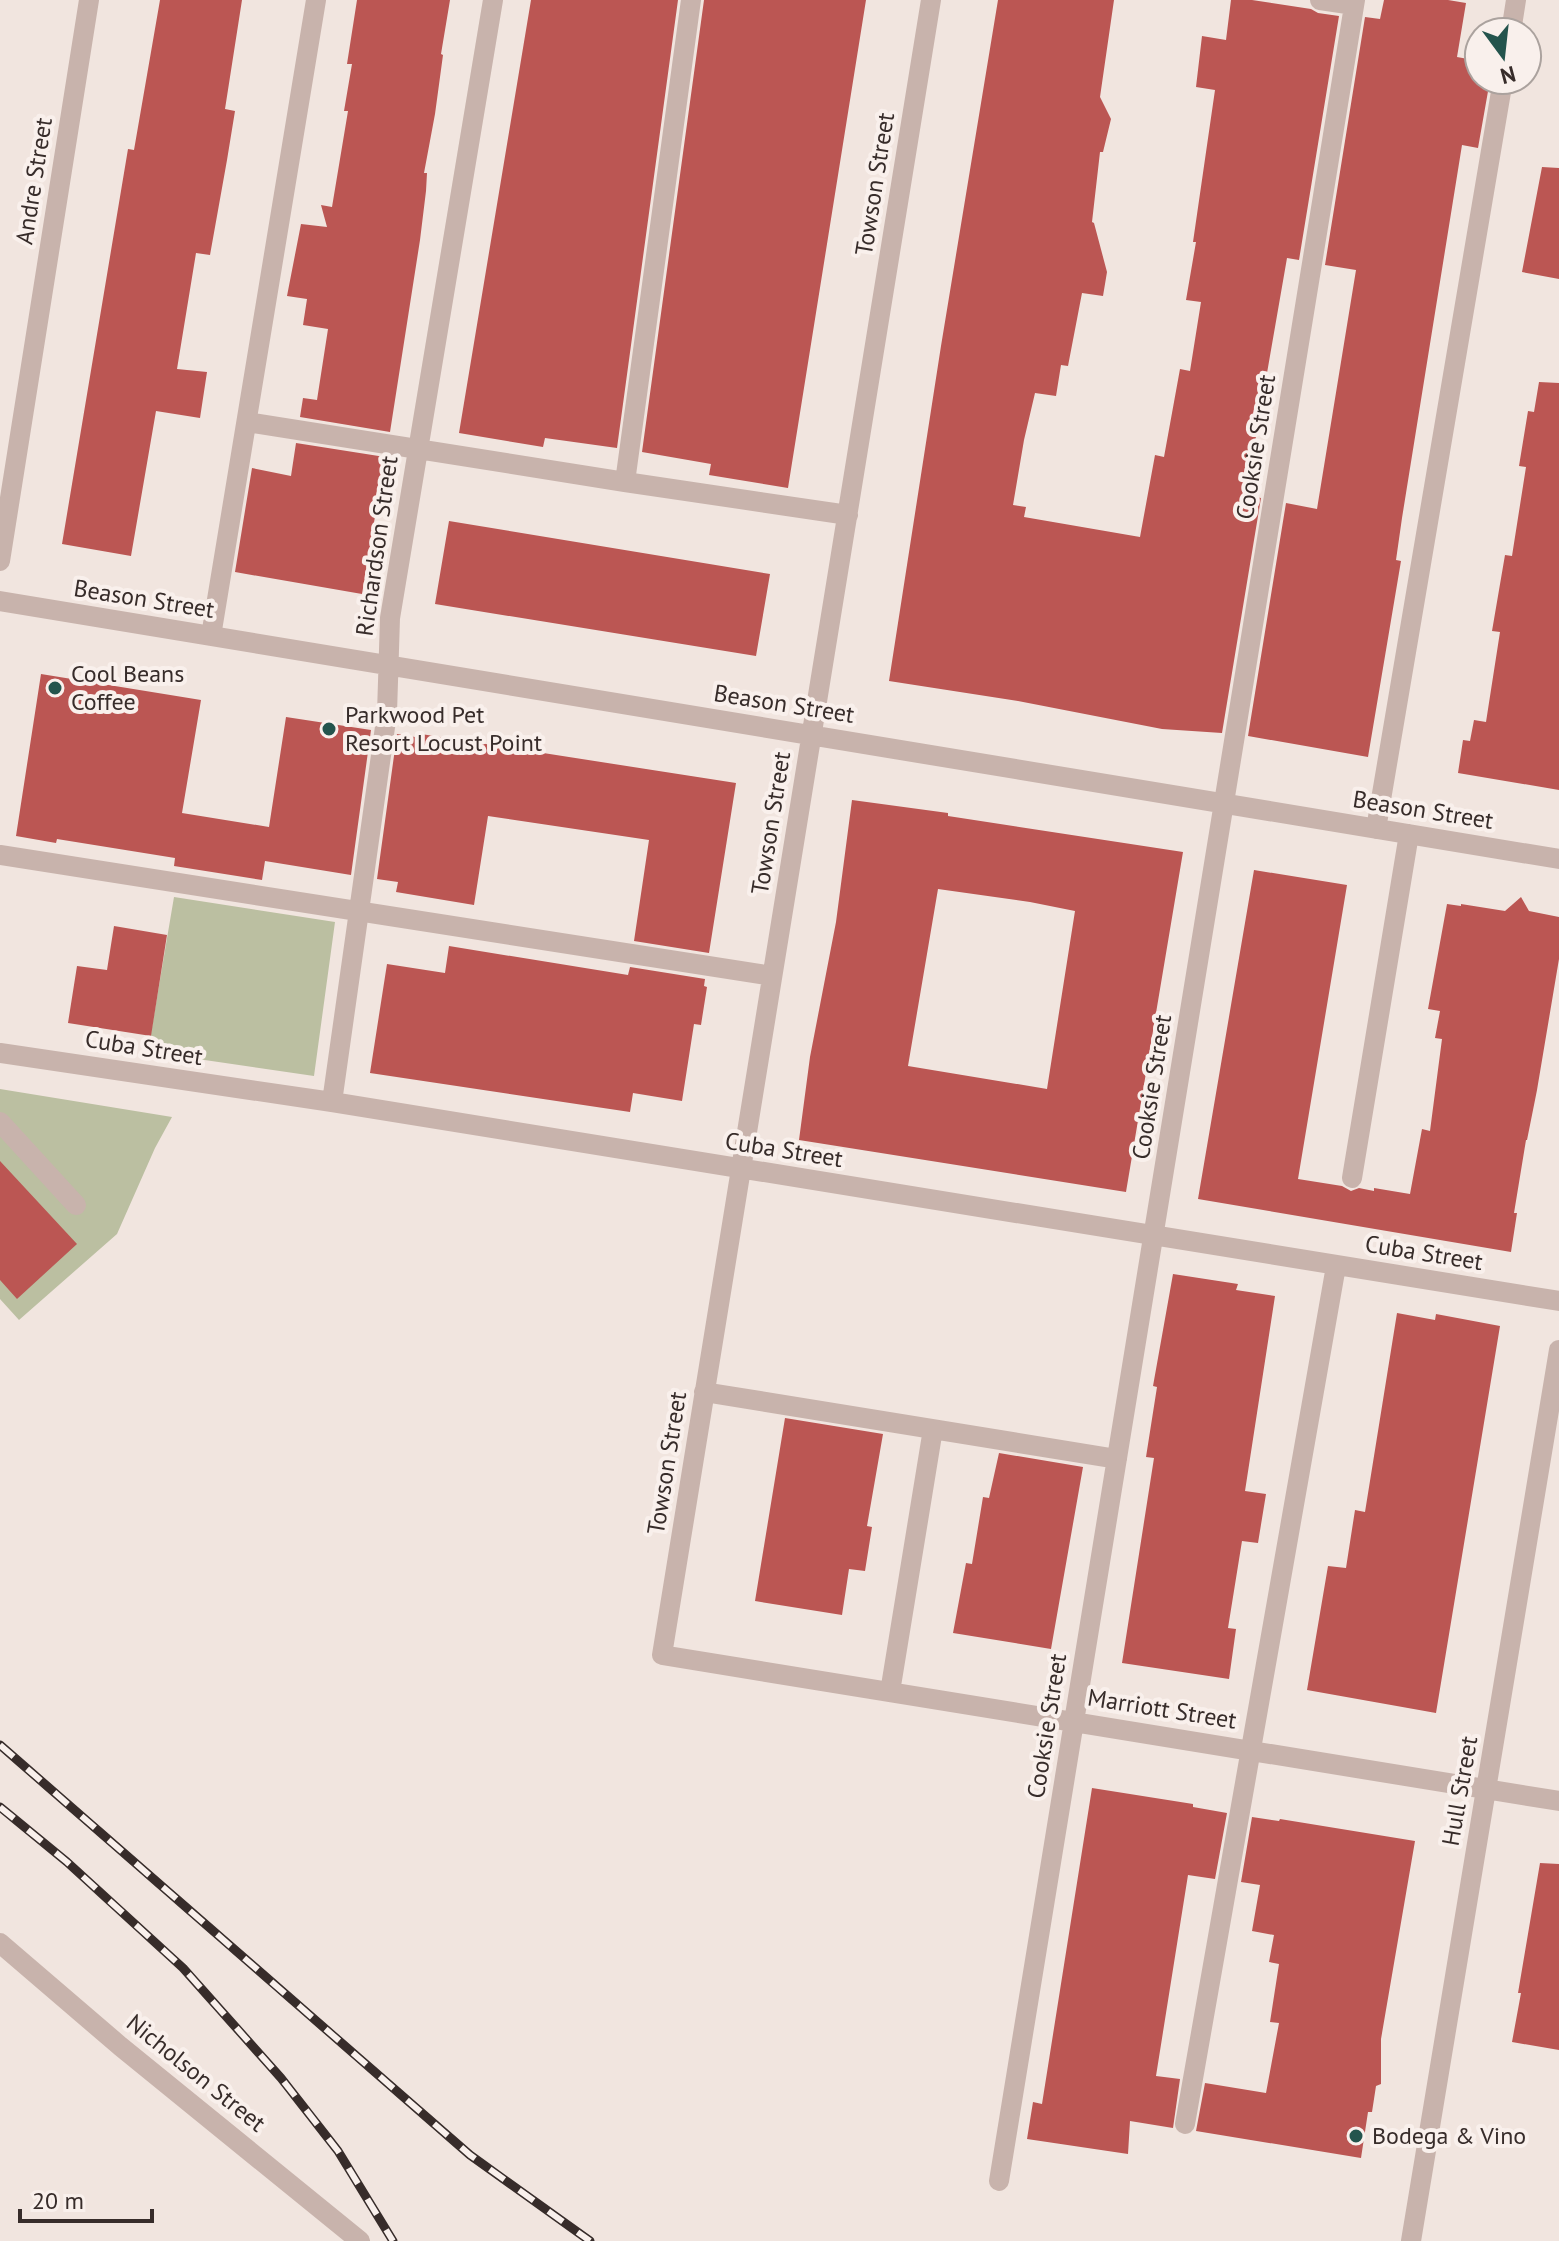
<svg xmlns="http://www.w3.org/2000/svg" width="1559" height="2241" viewBox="0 0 1559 2241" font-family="'PT Sans',sans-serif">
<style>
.green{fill:#bbbfa1}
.pier{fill:#f1e5df}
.building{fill:#bb5653;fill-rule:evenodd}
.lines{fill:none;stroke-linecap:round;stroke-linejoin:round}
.minor{stroke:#c8b3ac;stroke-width:20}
.rail-casing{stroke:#372c2a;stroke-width:9}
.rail{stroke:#f9f0ec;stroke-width:6;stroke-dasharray:18;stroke-linecap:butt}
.poi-dot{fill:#24544d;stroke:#f9f0ec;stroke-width:3}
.labels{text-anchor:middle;stroke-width:8;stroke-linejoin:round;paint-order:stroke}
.street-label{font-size:24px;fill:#372c2a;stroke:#f9f0ec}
.poi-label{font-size:24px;fill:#372c2a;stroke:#f9f0ec;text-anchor:start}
</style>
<rect width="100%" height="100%" fill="#f1e5df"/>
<path class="green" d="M 174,897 L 335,922 L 314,1076 L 150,1052 L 150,1039 Z
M 0,1089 L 172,1117 L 155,1148 L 117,1234 L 19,1320 L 0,1299 Z"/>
<path class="pier" d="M 45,2203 L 248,2237 L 251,2241 L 40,2241 Z"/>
<path class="building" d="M 160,0 L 242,0 L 225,109 L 235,111 L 227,160 L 210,255 L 196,253 L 177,369 L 207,372 L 200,418 L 156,411 L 131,556 L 62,544 L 128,149 L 134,150 Z
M 357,0 L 450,0 L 441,54 L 443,55 L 435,114 L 424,173 L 427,173 L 426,191 L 420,240 L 390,432 L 300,417 L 303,398 L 317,400 L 328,329 L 303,325 L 307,299 L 287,296 L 301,224 L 327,227 L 321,205 L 332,207 L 348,111 L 344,111 L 352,64 L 347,64 Z
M 531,0 L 678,0 L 617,448 L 545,438 L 543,447 L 459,433 Z
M 704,0 L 866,0 L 788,488 L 709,475 L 711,464 L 642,452 Z
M 998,0 L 1114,0 L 1100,97 L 1111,119 L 1103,152 L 1100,152 L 1092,222 L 1094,223 L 1107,272 L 1103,296 L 1082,293 L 1068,366 L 1061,365 L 1056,396 L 1035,393 L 1024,440 L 1013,505 L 1026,507 L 1024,517 L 1140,537 L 1155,455 L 1164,457 L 1180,369 L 1190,371 L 1201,302 L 1186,300 L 1196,242 L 1193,242 L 1215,90 L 1196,87 L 1202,36 L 1226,40 L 1231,0 L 1252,0 L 1311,9 L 1318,13 L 1339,16 L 1299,260 L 1287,258 L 1250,471 L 1246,495 L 1261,498 L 1222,733 L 1162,729 L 1018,701 L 889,681 L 941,346 Z
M 1384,0 L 1448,0 L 1466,3 L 1457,57 L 1479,61 L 1479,80 L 1490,80 L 1478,148 L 1462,145 L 1402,518 L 1396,560 L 1401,561 L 1368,757 L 1248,736 L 1286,503 L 1317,509 L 1356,270 L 1325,265 L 1365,17 L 1380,19 Z
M 1542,167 L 1559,168 L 1559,279 L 1522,272 Z
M 1539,382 L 1559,383 L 1559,790 L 1458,773 L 1463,740 L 1470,741 L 1474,720 L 1486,722 L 1500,632 L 1492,631 L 1505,555 L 1512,556 L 1526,467 L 1519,466 L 1528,411 L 1534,412 Z
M 296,443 L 385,457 L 362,594 L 235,572 L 252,468 L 291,476 Z
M 449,521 L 770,574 L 756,656 L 435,604 Z
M 41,674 L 201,700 L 182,813 L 269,827 L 286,717 L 371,730 L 351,875 L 265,861 L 262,880 L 174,866 L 175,858 L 57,839 L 56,843 L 16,836 Z
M 397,734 L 421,738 L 421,734 L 736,783 L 709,953 L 634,941 L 649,840 L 488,816 L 474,905 L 396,892 L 398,882 L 377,879 Z
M 852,800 L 948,813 L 948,816 L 1183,852 L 1126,1192 L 799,1140 L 810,1057 L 836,922 ZM 938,889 L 1030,902 L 1075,911 L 1047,1089 L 908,1066 Z
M 1254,870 L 1347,885 L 1298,1179 L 1342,1186 L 1351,1191 L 1359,1188 L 1374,1191 L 1374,1188 L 1410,1194 L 1422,1129 L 1430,1131 L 1442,1039 L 1435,1038 L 1440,1011 L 1428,1009 L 1447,904 L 1461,906 L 1461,904 L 1505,911 L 1521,897 L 1529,911 L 1559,917 L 1559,959 L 1537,1090 L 1527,1140 L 1526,1140 L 1514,1213 L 1517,1213 L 1511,1252 L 1198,1199 Z
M 114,926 L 167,935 L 151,1036 L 68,1023 L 77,966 L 107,970 Z
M 449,946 L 628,975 L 630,967 L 705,979 L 704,986 L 707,987 L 701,1025 L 694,1024 L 682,1101 L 633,1093 L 630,1112 L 370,1073 L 387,964 L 445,973 Z
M 0,1161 L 77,1244 L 17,1299 L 0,1280 Z
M 1173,1274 L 1238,1284 L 1236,1290 L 1275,1296 L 1245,1491 L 1266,1494 L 1258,1543 L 1242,1541 L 1228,1628 L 1236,1629 L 1229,1679 L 1122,1663 L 1154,1458 L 1146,1457 L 1157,1387 L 1153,1386 Z
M 1397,1313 L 1435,1320 L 1436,1314 L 1500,1326 L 1436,1713 L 1307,1690 L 1328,1566 L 1346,1568 L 1355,1510 L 1365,1512 Z
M 785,1418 L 883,1434 L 867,1526 L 872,1527 L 865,1571 L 849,1569 L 842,1615 L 755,1601 Z
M 999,1453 L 1083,1467 L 1051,1649 L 953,1633 L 966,1563 L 972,1564 L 983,1497 L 989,1498 Z
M 1092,1788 L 1193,1804 L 1193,1807 L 1227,1813 L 1215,1879 L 1188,1875 L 1156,2076 L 1180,2079 L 1173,2128 L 1130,2121 L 1128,2154 L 1027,2139 L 1033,2102 L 1042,2104 Z
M 1252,1817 L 1279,1821 L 1280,1819 L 1415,1841 L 1381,2039 L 1381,2084 L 1376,2086 L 1372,2112 L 1368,2112 L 1361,2158 L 1196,2131 L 1205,2083 L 1266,2093 L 1279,2023 L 1270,2022 L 1279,1964 L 1269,1962 L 1274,1935 L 1252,1931 L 1260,1885 L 1241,1882 Z
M 1540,1863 L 1559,1864 L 1559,2050 L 1512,2042 L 1521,1993 L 1518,1993 Z"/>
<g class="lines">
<path class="minor" d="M 931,0 L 662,1655 L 1559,1801
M 1320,0 L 1354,5
M 1511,32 L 1516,0
M 247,422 L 625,482 L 848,515
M 625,482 L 691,0
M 0,561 L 89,0
M 0,601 L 1559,859
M 211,636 L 316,0
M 1376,829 L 1503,80
M 0,855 L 772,976
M 0,1053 L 332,1102 L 1559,1301
M 332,1102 L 387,713 L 390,618 L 493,0
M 0,1122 L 76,1205
M 1352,1178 L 1409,834
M 704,1392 L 1117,1459
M 890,1692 L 933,1429
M 0,1943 L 120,2046 L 360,2241
M 1185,2124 L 1336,1266
M 999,2181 L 1355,0
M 1411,2241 L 1559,1350"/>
<defs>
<path id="rail" d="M 0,1745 L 470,2155 L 590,2241
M 0,1807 L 67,1862 L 183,1968 L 281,2078 L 338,2151 L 393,2241"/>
</defs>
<use href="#rail" class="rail-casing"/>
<use href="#rail" class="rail"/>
</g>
<g class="poi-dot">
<circle cx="55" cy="688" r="8"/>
<circle cx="329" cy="729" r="8"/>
<circle cx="1356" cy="2136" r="8"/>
</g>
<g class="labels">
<g class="street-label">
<text transform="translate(34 181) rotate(-81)" y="8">Andre Street</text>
<text transform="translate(875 184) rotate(-81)" y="8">Towson Street</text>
<text transform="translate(1256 447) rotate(-81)" y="8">Cooksie Street</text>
<text transform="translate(377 546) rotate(-82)" y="8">Richardson Street</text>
<text transform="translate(144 599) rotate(9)" y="8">Beason Street</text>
<text transform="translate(784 704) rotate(9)" y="8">Beason Street</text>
<text transform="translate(1423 810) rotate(9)" y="8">Beason Street</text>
<text transform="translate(771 823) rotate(-81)" y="8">Towson Street</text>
<text transform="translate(144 1048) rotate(9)" y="8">Cuba Street</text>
<text transform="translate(1152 1087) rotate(-81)" y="8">Cooksie Street</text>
<text transform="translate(784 1150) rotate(9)" y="8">Cuba Street</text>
<text transform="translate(1424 1253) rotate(9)" y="8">Cuba Street</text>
<text transform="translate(667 1463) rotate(-81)" y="8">Towson Street</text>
<text transform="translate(1162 1709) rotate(9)" y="8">Marriott Street</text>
<text transform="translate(1047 1726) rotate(-81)" y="8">Cooksie Street</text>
<text transform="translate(1460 1791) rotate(-80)" y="8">Hull Street</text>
<text transform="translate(196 2073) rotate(39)" y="8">Nicholson Street</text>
</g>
<g class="poi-label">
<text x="71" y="682">Cool Beans<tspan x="71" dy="28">Coffee</tspan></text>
<text x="345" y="723">Parkwood Pet<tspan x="345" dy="28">Resort Locust Point</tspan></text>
<text x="1372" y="2144">Bodega &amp; Vino</text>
</g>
</g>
<g transform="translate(1503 56) rotate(165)"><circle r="38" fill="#f9f0ec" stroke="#aba29e" stroke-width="2"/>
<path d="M0-6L14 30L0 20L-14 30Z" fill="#24544d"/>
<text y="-12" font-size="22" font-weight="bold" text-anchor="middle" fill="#372c2a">N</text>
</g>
<path d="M20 2209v12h132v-12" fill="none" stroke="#372c2a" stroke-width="4"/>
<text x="32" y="2209" font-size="24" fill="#372c2a" stroke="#f9f0ec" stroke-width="6" paint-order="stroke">20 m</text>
</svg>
